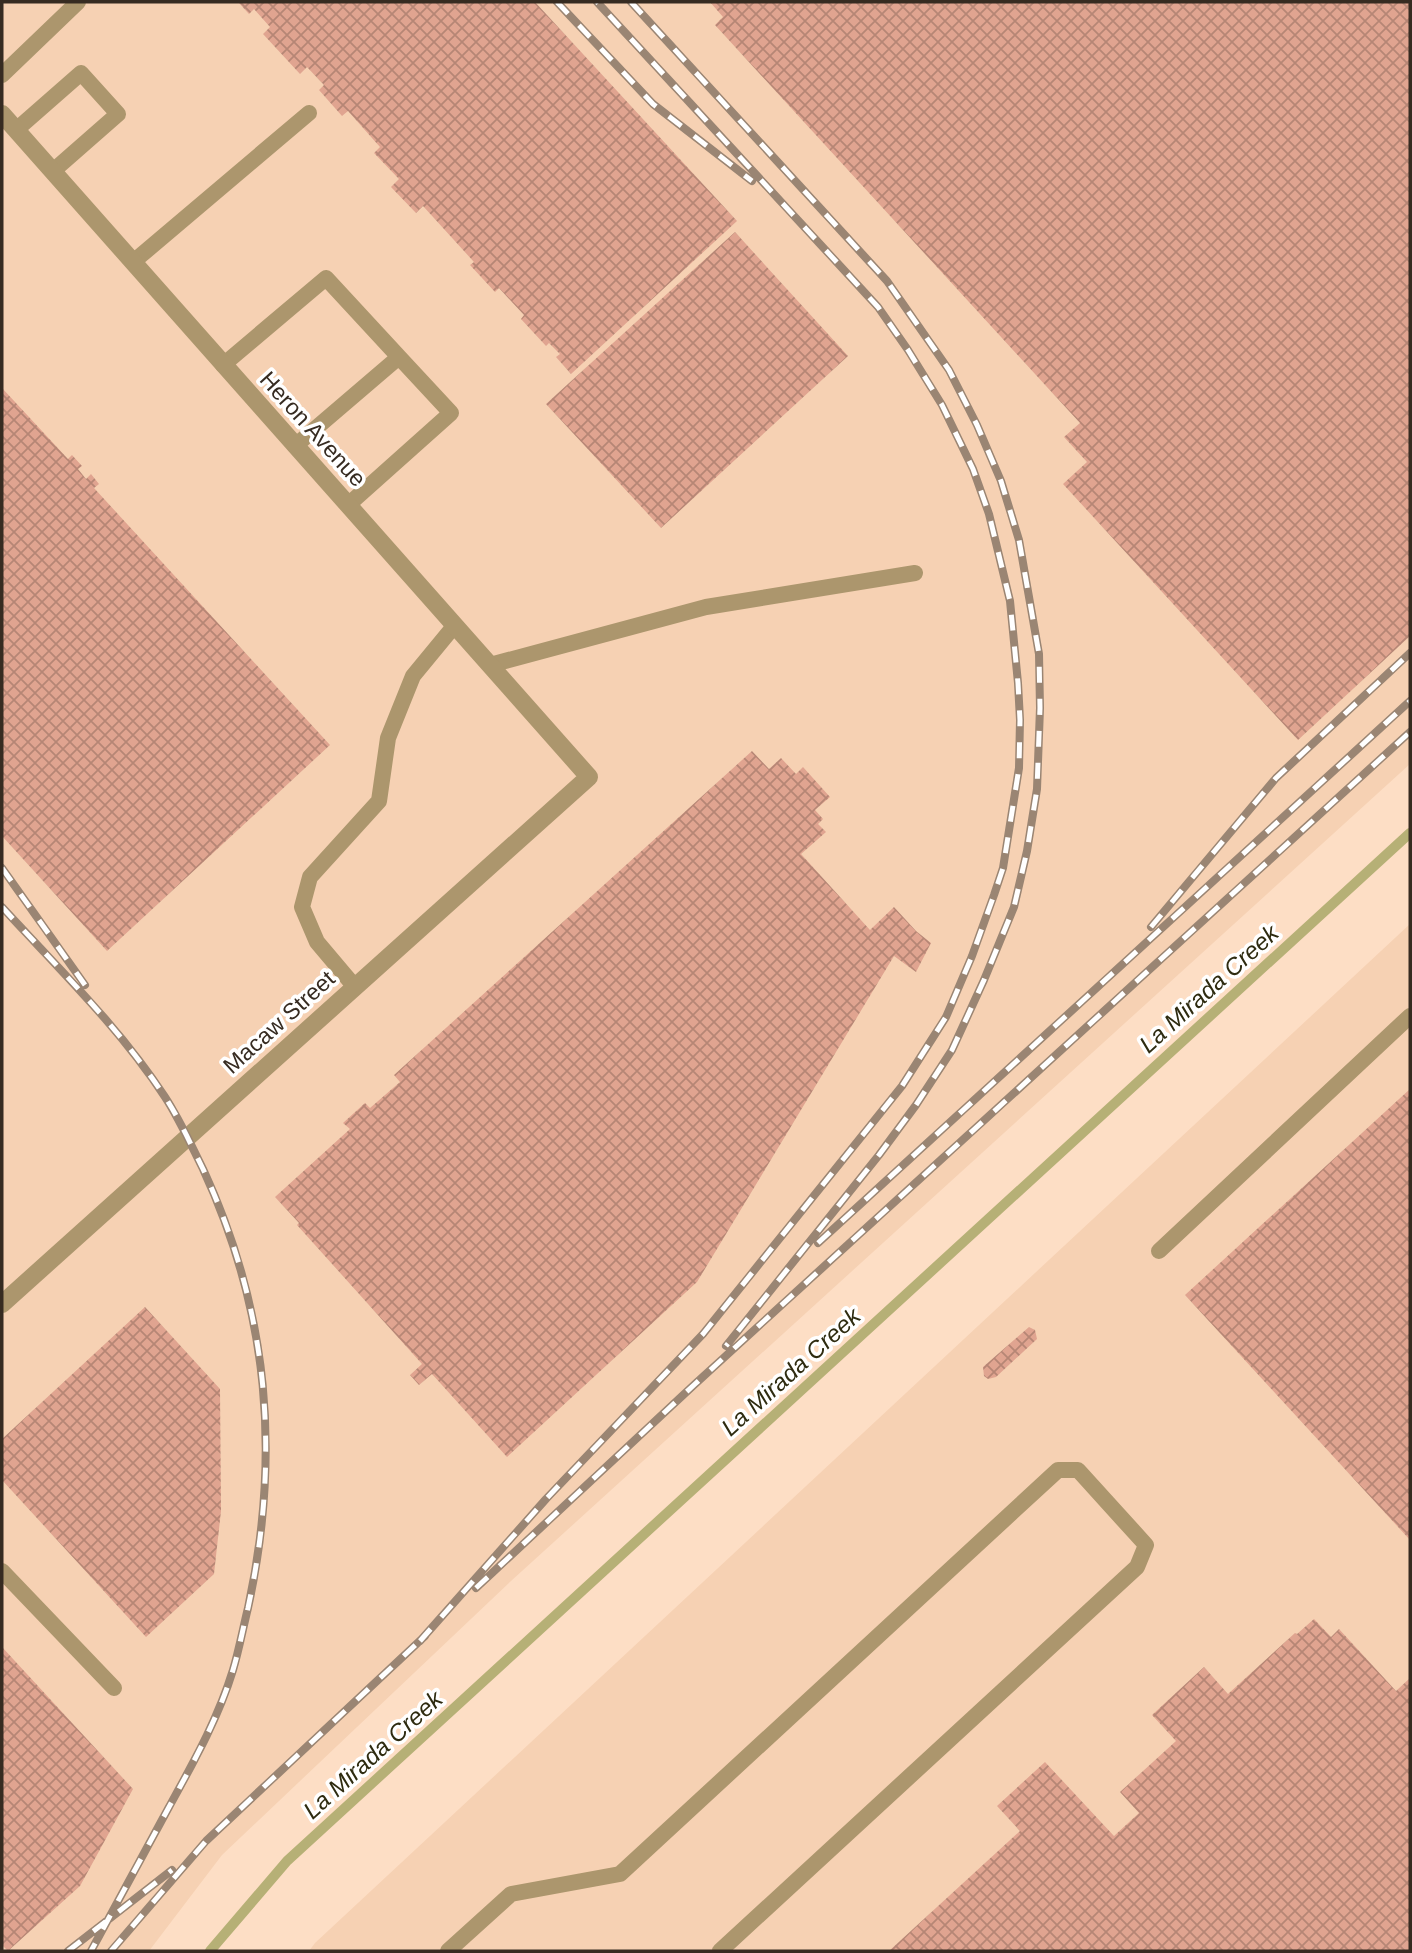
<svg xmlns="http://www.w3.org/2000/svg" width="1412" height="1953" viewBox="0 0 1412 1953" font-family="Arial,sans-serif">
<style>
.built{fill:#f6d1b3}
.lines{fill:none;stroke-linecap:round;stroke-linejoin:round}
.stream{stroke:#b6b076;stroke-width:10}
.building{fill:url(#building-cross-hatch)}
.lane{stroke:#ac966d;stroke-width:16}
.street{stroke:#ac966d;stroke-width:18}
.rail-casing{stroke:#9a8573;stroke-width:8}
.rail{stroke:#fff;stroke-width:5;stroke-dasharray:16;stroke-linecap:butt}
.labels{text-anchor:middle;stroke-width:7;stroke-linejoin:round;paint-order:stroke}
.street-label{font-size:23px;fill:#362b21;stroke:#fff}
.water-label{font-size:24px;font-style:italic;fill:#2e2b10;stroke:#fff}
</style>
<defs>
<pattern id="building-cross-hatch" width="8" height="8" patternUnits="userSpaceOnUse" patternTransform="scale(1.75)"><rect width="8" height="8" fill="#e0a490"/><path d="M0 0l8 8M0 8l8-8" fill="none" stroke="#b68675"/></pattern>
</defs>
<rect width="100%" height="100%" fill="#fddec5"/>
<path class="built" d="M 2,2 L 1410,2 L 1410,764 L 511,1581 L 222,1855 L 149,1951 L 2,1951 Z
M 1410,924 L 1410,1951 L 309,1951 L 315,1943 Z"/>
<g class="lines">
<path class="stream" d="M 210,1951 L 287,1861 L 1410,833"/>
</g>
<path class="building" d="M 238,2 L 535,2 L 737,221 L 571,374 L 556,357 L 560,354 L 549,343 L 546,346 L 521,319 L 524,315 L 499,288 L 495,292 L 470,265 L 474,262 L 423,206 L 416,213 L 391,187 L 399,179 L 374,153 L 380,147 L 348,111 L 342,116 L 319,90 L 324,85 L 307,67 L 300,74 L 263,34 L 270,27 L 254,9 L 249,14 Z
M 710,2 L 1410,2 L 1410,636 L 1298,740 L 1063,484 L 1087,462 L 1064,437 L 1080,423 L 715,25 L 723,17 Z
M 735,232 L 848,356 L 661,528 L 546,404 Z
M 2,388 L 68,459 L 72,455 L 82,466 L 78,469 L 86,479 L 91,474 L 99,484 L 94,488 L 330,745 L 107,951 L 2,836 Z
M 752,751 L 769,769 L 781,758 L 796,774 L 803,767 L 830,797 L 815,810 L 823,819 L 818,824 L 826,832 L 801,854 L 870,930 L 894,907 L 916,931 L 931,943 L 916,972 L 894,956 L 697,1282 L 507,1457 L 432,1374 L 419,1385 L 410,1375 L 422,1364 L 297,1225 L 299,1223 L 275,1197 L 350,1129 L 343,1123 L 365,1103 L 370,1108 L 400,1082 L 394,1075 Z
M 1410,1089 L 1410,1540 L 1185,1295 Z
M 145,1307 L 220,1389 L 221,1511 L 214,1574 L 146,1637 L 2,1480 L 2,1439 Z
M 1029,1327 L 1035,1330 L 1037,1339 L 996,1377 L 988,1379 L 984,1376 L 983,1367 Z
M 1314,1619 L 1331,1637 L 1339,1629 L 1396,1691 L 1410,1678 L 1410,1951 L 889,1951 L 1020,1831 L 997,1806 L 1045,1762 L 1114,1836 L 1139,1813 L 1120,1792 L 1176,1741 L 1152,1715 L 1204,1667 L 1228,1694 L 1295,1633 L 1297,1634 Z
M 2,1647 L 133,1789 L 80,1886 L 8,1951 L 2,1945 Z"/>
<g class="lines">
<path class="lane" d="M 2,75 L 78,2
M 16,130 L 81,73 L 118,114 L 53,171
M 133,262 L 309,113
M 223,365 L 326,278 L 399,357
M 295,446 L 399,357 L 451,413 L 348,505
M 490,665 L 706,607 L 915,573
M 355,987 L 317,942 L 302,907 L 310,877 L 379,801 L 388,738 L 413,676 L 455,625
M 1159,1251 L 1410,1016
M 2,1571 L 114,1688
M 448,1951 L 511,1894 L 620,1874 L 1058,1470 L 1078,1470 L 1146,1545 L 1137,1567 L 720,1951"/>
<path class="street" d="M 2,114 L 589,777 L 2,1304"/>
<defs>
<path id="rail" d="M 557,2 L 653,104 L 752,181
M 631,2 L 887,281 L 949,370 L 977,425 L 1001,481 L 1019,540 L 1039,654 L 1040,708 L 1037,789 L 1027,851 L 1014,907 L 984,980 L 952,1050 L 916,1105 L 879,1155 L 726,1346
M 2,868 L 85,985
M 2,907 C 58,968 119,1027 165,1097 C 180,1120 191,1145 203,1169 C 269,1312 281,1455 248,1608 C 243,1628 239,1650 233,1670 C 218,1719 193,1763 169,1807 C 143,1855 117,1903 91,1951
M 1151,927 L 1276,778 L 1410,653
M 818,1243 L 1410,701
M 476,1588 L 695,1384 L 1410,732
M 420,1641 L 546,1499 L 703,1334 L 902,1086 L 946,1017 L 972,956 L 994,895 L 1003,868 L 1019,768 L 1020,720 L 1018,683 L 1010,601 L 989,514 L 973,469 L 942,405 L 908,350 L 878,307 L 597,2
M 68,1951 L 172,1870
M 111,1951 L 206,1841 L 425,1636"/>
</defs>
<use href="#rail" class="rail-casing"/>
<use href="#rail" class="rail"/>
</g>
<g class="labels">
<g class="street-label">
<text transform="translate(313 429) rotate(48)" y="8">Heron Avenue</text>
<text transform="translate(279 1022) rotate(-42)" y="8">Macaw Street</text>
</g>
<g class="water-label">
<text transform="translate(1209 989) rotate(-42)" y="8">La Mirada Creek</text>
<text transform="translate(791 1372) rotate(-42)" y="8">La Mirada Creek</text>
<text transform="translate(373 1755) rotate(-42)" y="8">La Mirada Creek</text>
</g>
</g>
<rect width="1412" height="1953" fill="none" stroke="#362b21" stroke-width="7"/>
</svg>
